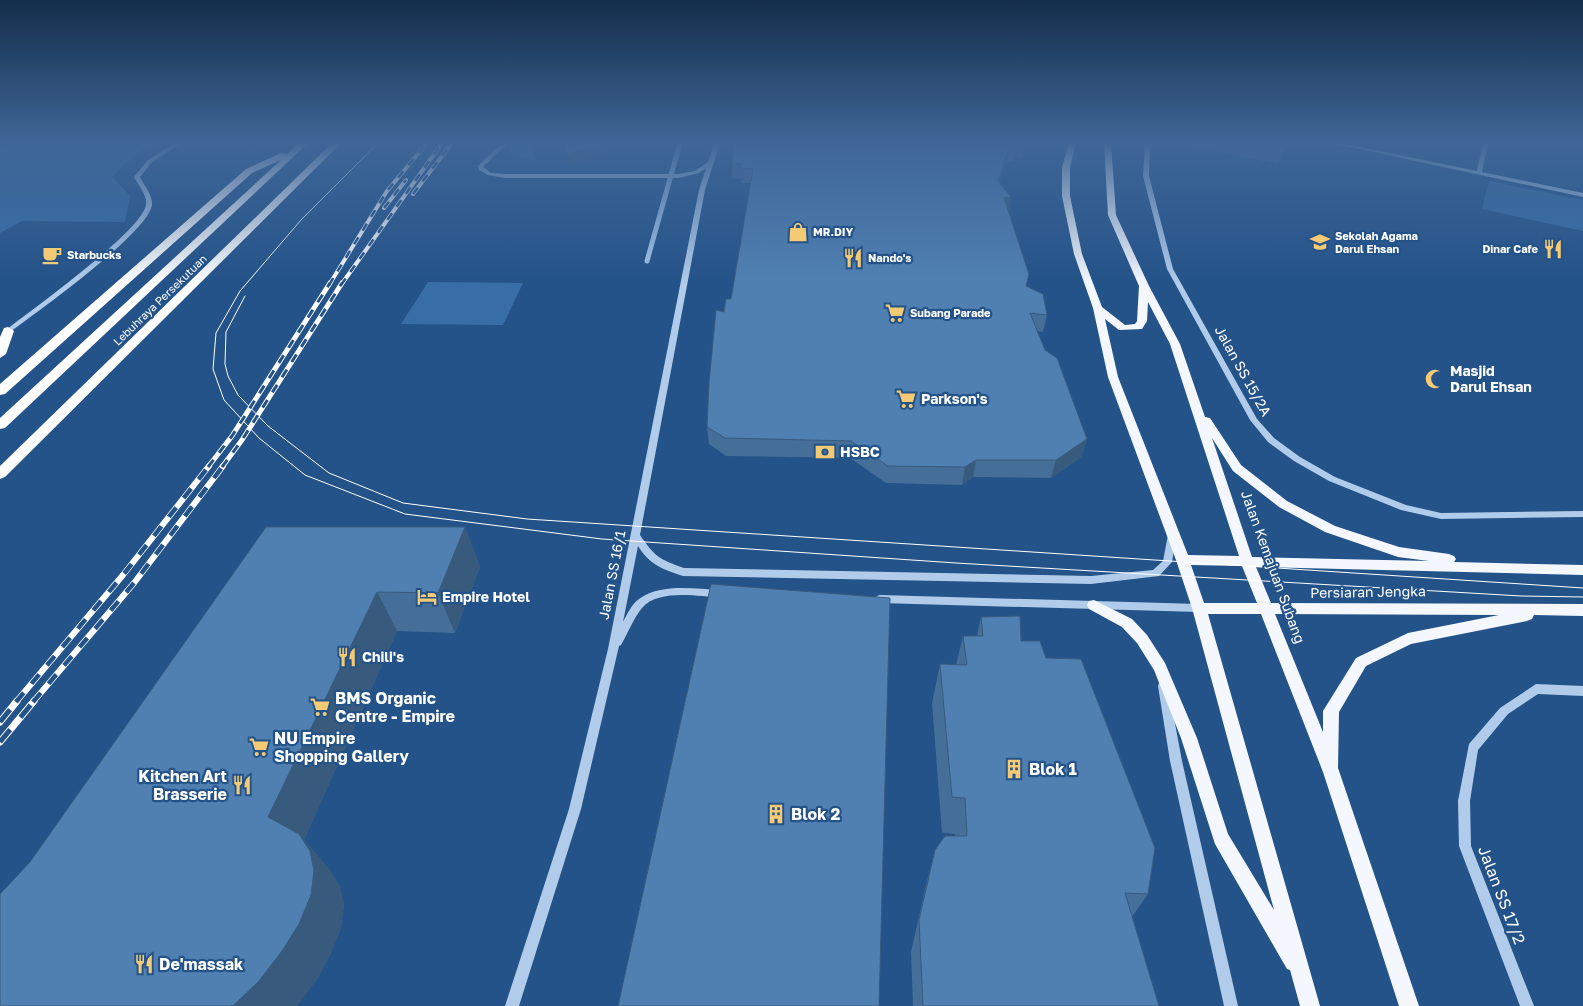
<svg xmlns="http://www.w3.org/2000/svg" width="1583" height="1006" viewBox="0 0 1583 1006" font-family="'Golos Text',sans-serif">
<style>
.green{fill:#386ea6}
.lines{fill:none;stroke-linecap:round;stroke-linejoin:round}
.stream{stroke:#a5c7eb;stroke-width:5}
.minor{fill:#b1ccea;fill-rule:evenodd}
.major{fill:#f4f8fe;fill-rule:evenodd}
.highway{fill:#fff;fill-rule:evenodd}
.tram{stroke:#fff;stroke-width:1}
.rail-far3-casing{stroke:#fff;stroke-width:4}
.rail-far2-casing{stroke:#fff;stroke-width:5}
.rail-far1-casing{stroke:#fff;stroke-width:6}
.rail-casing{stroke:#fff;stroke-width:7}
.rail-far3{stroke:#245389;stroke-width:2.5;stroke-dasharray:8;stroke-linecap:butt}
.rail-far2{stroke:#245389;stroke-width:3;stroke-dasharray:9;stroke-linecap:butt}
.rail-far1{stroke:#245389;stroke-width:4.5;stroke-dasharray:12;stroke-linecap:butt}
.rail{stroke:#245389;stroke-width:5;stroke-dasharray:16;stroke-linecap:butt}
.wall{fill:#456e99}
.shaded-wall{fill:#385a7d}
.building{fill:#5080b2;stroke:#385a7d}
.labels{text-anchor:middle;stroke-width:4.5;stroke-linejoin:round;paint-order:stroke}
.far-poi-label{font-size:11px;font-weight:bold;fill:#fff;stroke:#245389;text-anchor:start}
.far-street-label{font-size:11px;fill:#fff;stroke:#245389}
.street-label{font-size:14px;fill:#fff;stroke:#245389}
.poi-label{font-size:14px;font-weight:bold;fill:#fff;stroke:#245389;text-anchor:start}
.near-poi-label{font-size:16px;font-weight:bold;fill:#fff;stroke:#245389;text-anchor:start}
.near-street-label{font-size:16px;fill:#fff;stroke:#245389}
</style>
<rect width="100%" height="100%" fill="#245389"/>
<path class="green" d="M 14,143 L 154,143 L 135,154 L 112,177 L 130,196 L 125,222 L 22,221 L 0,233 L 0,151 Z
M 516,143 L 529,143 L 536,161 L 508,153 Z
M 1489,181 L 1583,200 L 1583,231 L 1482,209 Z
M 428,282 L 523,283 L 503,325 L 401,324 Z"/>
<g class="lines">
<path class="stream" d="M 647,261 L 680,143"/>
<path class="minor" d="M 175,143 L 182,143 L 152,162 L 140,177 C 144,185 153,196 152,205 C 148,233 37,312 10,332 L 6,332 L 6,330 C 31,310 141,232 146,205 C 148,196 138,185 134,177 L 148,160 Z
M 502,143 L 508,143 L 483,167 L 491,173 L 505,174 L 678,174 L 695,171 L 708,162 L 714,143 L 720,143 L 705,190 L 640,535 C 655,557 659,559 684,568 L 1091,576 L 1153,570 L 1163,561 L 1169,530 L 1175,530 L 1177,532 L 1172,562 L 1159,576 L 1091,584 L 683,576 C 662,569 650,565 638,546 L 623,622 C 627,614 632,604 639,599 C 661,583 694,589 720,590 L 723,591 L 725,594 L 723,597 L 720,598 C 698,596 658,589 642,608 C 633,619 628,633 621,645 L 619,646 L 581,809 L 519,1006 L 505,1006 L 569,809 L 608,649 L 699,190 L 706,168 L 699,173 L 678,178 L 505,178 L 488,175 L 479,170 L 478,166 Z
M 1145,143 L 1150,143 L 1149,176 L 1173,269 L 1257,419 L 1274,438 L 1300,457 L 1335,477 L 1406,505 L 1441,513 L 1583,511 L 1583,517 L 1441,519 L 1401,510 L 1329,481 L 1294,461 L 1268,442 L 1250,420 L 1167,269 L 1143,176 Z
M 1331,143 L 1341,143 L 1477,171 L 1483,143 L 1488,143 L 1482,172 L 1583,193 L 1583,197 Z
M 880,595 L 1199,604 L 1202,605 L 1204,608 L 1202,611 L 1199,612 L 880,603 L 877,602 L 875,599 L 877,596 Z
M 1163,682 L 1167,683 L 1168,686 L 1182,761 L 1238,1006 L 1224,1006 L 1170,761 L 1158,686 L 1159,683 Z
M 1536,684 L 1583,686 L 1583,696 L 1538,694 L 1508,714 L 1478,750 L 1470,801 L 1471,846 L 1534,1006 L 1520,1006 L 1459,846 L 1458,801 L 1469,744 L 1500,708 Z"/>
<path class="major" d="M 1069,143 L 1076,143 L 1070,167 L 1070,196 L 1082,254 L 1102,307 L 1125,325 L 1135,324 L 1137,321 L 1139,286 L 1108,215 L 1104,143 L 1111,143 L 1116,215 L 1149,286 L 1180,344 L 1205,417 L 1210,418 L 1241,465 L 1287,501 L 1335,526 L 1399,547 L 1449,554 L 1454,556 L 1456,559 L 1454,562 L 1583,565 L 1583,575 L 1256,567 L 1271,603 L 1583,604 L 1583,616 L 1534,615 L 1532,619 L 1527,621 L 1411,644 L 1366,666 L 1339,712 L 1338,768 L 1419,1006 L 1399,1006 L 1323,772 L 1261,614 L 1208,614 L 1320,1006 L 1300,1006 L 1290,970 L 1287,969 L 1215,844 L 1181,738 L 1154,670 L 1137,643 L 1122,627 L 1089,609 L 1087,605 L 1089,601 L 1094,600 L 1132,619 L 1147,635 L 1165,663 L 1197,738 L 1228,834 L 1274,910 L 1192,608 L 1176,560 L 1108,377 L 1093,308 L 1074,254 L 1062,196 L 1062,167 ZM 1148,302 L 1170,344 L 1239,556 L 1188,555 L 1118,377 L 1105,319 L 1119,330 L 1142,329 L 1147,321 ZM 1212,438 L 1233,471 L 1279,507 L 1325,532 L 1398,557 L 1429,561 L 1252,557 ZM 1191,565 L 1242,566 L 1257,603 L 1204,603 ZM 1275,614 L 1499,615 L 1408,633 L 1356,658 L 1323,711 L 1323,732 Z"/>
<path class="highway" d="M 299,143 L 308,143 L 5,428 L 0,429 L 0,418 L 281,160 L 252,173 L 5,394 L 0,395 L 0,384 L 246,169 L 281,153 L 287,154 Z
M 332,143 L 341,143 L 5,477 L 0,479 L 0,466 Z
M 8,327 L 14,331 L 6,354 L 0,358 L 0,337 L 4,328 Z"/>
<path class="tram" d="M 378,143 L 301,220 L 240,291 L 216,333 L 213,369 L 224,400 L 259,438 L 305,475 L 405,514 L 602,539 L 956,563 L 1521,596 L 1583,597
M 245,296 L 226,332 L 225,364 L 228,376 L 238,395 L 268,426 L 329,473 L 403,503 L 527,519 L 1583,588"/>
<defs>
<path id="rail-far3" d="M 413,194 L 452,143
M 384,208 L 406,180
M 329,285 L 387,191 L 427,143
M 341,285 L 442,143"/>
<path id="rail-far2" d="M 208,467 L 232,436 L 330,283
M 222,467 L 242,440 L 342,283"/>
<path id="rail-far1" d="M 16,702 L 123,575 L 209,466
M 33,702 L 134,583 L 223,466"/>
<path id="rail" d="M 0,722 L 17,701
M 0,742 L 34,701"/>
</defs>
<use href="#rail-far3" class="rail-far3-casing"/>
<use href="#rail-far2" class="rail-far2-casing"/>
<use href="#rail-far1" class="rail-far1-casing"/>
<use href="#rail" class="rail-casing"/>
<use href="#rail-far3" class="rail-far3"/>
<use href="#rail-far2" class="rail-far2"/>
<use href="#rail-far1" class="rail-far1"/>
<use href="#rail" class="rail"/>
</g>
<path class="wall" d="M 734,143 L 1028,143 L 1022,158 L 1016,156 L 1013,162 L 1006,161 L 999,183 L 1011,197 L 1009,212 L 1027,286 L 1047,315 L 1043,332 L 1037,331 L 1045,350 L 1087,439 L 1081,457 L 1051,478 L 973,477 L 962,485 L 886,483 L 850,458 L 726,456 L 709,444 L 707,427 L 724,312 L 731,299 L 751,183 L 741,183 L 741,179 L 732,178 L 732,164 Z
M 1190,143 L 1290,143 L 1278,164 L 1189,146 Z
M 266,527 L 465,527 L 480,567 L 455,633 L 397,631 L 304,840 L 329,869 L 339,885 L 344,904 L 341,928 L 330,955 L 316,981 Z
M 981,617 L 1021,641 L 1046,658 L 1148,894 L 1132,917 L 1159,1006 L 913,1006 L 911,952 L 926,885 L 935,850 L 955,836 L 955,834 L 942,833 L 932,703 L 940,664 L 956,665 L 963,636 L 977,636 Z"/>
<path class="shaded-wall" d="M 601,143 L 632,143 L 569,166 L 567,155 Z
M 1018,143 L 1016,156 L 1013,162 L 1016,148 Z
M 1025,143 L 1028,143 L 1022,158 Z
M 1288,143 L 1290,143 L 1278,164 L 1282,153 Z
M 1009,146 L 1006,161 L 995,196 L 998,181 Z
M 1011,197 L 1009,212 L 1004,198 Z
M 1087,439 L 1081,457 L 1051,478 L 1056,460 Z
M 976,460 L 973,477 L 962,485 L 965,467 Z
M 465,527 L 480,567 L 455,633 L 438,593 Z
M 377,592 L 397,631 L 304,840 L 329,869 L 339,885 L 344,904 L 341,928 L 330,955 L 316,981 L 297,1006 L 231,1006 L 268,817 Z"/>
<path class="building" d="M 565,143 L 601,143 L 567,155 Z
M 734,143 L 1018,143 L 1016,148 L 1009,146 L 998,181 L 1011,197 L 1004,198 L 1029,274 L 1026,286 L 1043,294 L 1047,315 L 1030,313 L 1045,350 L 1057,358 L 1087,439 L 1056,460 L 976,460 L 965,467 L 888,466 L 851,441 L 725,438 L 707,427 L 709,383 L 716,310 L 724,312 L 726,299 L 731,299 L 753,169 L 740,168 L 741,164 L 732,164 Z
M 1232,143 L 1288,143 L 1282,153 Z
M 266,527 L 465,527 L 438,593 L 377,592 L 268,817 L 299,834 L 310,851 L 314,871 L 311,895 L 299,924 L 282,951 L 259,981 L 234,1005 L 231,1006 L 0,1006 L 0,894 L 30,862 Z
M 711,584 L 890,598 L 879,1006 L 618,1006 Z
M 1020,616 L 1021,641 L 1040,641 L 1046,658 L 1081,659 L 1155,848 L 1148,894 L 1125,893 L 1159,1006 L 923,1006 L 919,920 L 935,850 L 945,836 L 967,836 L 965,798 L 952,797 L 940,664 L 967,665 L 963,636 L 983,636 L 981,617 Z"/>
<linearGradient id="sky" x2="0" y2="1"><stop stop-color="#142e4b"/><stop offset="0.5" stop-color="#3f6697"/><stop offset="1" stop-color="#3f6697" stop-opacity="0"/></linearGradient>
<rect width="1583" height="284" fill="url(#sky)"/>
<defs>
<symbol id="shop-bare" viewBox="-9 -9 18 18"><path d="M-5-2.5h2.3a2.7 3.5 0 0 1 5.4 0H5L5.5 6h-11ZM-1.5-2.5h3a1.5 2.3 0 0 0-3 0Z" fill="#f4cb74" stroke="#245389" stroke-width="2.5" paint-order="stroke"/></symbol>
<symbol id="school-bare" viewBox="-9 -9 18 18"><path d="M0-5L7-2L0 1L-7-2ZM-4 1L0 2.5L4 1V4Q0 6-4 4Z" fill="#f4cb74" stroke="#245389" stroke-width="2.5" paint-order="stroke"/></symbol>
<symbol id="restaurant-bare" viewBox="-9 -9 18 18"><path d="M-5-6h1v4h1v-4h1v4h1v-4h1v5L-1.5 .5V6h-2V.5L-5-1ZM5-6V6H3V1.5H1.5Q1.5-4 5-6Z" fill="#f4cb74" stroke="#245389" stroke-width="2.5" paint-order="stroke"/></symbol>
<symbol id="cafe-bare" viewBox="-9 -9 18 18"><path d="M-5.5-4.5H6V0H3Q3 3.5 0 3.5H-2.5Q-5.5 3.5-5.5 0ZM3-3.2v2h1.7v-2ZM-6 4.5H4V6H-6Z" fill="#f4cb74" stroke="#245389" stroke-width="2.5" paint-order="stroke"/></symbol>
<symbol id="supermarket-bare" viewBox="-9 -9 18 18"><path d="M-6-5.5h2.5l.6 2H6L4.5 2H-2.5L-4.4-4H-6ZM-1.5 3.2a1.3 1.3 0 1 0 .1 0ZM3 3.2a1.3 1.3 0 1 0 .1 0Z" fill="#f4cb74" stroke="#245389" stroke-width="2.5" paint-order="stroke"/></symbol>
<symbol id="mosque-bare" viewBox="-9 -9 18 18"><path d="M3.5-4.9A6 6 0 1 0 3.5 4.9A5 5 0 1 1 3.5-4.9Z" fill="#f4cb74" stroke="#245389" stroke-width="2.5" paint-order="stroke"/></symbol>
<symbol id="bank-bare" viewBox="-9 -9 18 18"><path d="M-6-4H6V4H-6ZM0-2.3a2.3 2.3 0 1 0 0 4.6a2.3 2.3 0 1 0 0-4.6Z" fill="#f4cb74" stroke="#245389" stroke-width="2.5" paint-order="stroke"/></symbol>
<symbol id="hotel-bare" viewBox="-9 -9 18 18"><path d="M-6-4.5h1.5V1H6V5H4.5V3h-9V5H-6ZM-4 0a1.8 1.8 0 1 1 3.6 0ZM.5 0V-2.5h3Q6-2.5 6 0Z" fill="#f4cb74" stroke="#245389" stroke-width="2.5" paint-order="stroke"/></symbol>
<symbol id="building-bare" viewBox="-9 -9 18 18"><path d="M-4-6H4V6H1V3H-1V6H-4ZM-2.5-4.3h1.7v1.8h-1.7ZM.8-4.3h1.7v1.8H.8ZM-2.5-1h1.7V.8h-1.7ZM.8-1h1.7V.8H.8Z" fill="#f4cb74" stroke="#245389" stroke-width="2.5" paint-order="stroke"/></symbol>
</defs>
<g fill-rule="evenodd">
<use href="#shop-bare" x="784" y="218" width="28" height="28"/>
<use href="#school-bare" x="1306" y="228" width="28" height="28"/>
<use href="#restaurant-bare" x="1539" y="235" width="28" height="28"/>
<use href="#cafe-bare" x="38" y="241" width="28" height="28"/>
<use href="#restaurant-bare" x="839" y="244" width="28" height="28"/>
<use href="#supermarket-bare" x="881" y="299" width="28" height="28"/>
<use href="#mosque-bare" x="1421" y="365" width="28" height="28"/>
<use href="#supermarket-bare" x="892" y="385" width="28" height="28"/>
<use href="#bank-bare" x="811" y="438" width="28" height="28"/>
<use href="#hotel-bare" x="413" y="583" width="28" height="28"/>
<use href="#restaurant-bare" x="333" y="643" width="28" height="28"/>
<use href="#supermarket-bare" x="306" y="693" width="28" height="28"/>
<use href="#supermarket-bare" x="245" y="733" width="28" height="28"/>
<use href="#building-bare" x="1000" y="755" width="28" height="28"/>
<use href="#restaurant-bare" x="228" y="771" width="28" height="28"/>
<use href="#building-bare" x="762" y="800" width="28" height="28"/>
<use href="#restaurant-bare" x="130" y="950" width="28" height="28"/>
</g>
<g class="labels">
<g class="far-poi-label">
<text x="813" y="236">MR.DIY</text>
<text x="1335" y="240">Sekolah Agama<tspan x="1335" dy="13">Darul Ehsan</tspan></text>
<text x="1538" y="253" text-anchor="end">Dinar Cafe</text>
<text x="67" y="259">Starbucks</text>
<text x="868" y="262">Nando's</text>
<text x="910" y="317">Subang Parade</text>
</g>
<g class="far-street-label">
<text transform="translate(160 300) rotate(-44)" y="4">Lebuhraya Persekutuan</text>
</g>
<g class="street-label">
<text transform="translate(1243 371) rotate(61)" y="5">Jalan SS 15/2A</text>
<text transform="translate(1273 567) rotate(70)" y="5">Jalan Kemajuan Subang</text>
<text transform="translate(612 575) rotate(-79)" y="5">Jalan SS 16/1</text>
<text transform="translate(1368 592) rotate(-1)" y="5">Persiaran Jengka</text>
</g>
<g class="poi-label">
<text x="1450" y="376">Masjid<tspan x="1450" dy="16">Darul Ehsan</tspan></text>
<text x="921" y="404">Parkson's</text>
<text x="840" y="457">HSBC</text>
<text x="442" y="602">Empire Hotel</text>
<text x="362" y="662">Chili's</text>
</g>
<g class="near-poi-label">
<text x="335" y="704">BMS Organic<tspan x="335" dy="18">Centre - Empire</tspan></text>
<text x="274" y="744">NU Empire<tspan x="274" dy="18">Shopping Gallery</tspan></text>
<text x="1029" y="775">Blok 1</text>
<text x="227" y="782" text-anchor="end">Kitchen Art<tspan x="227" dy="18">Brasserie</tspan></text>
<text x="791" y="820">Blok 2</text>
<text x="159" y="970">De'massak</text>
</g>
<g class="near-street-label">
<text transform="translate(1502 895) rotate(69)" y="6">Jalan SS 17/2</text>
</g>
</g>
</svg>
